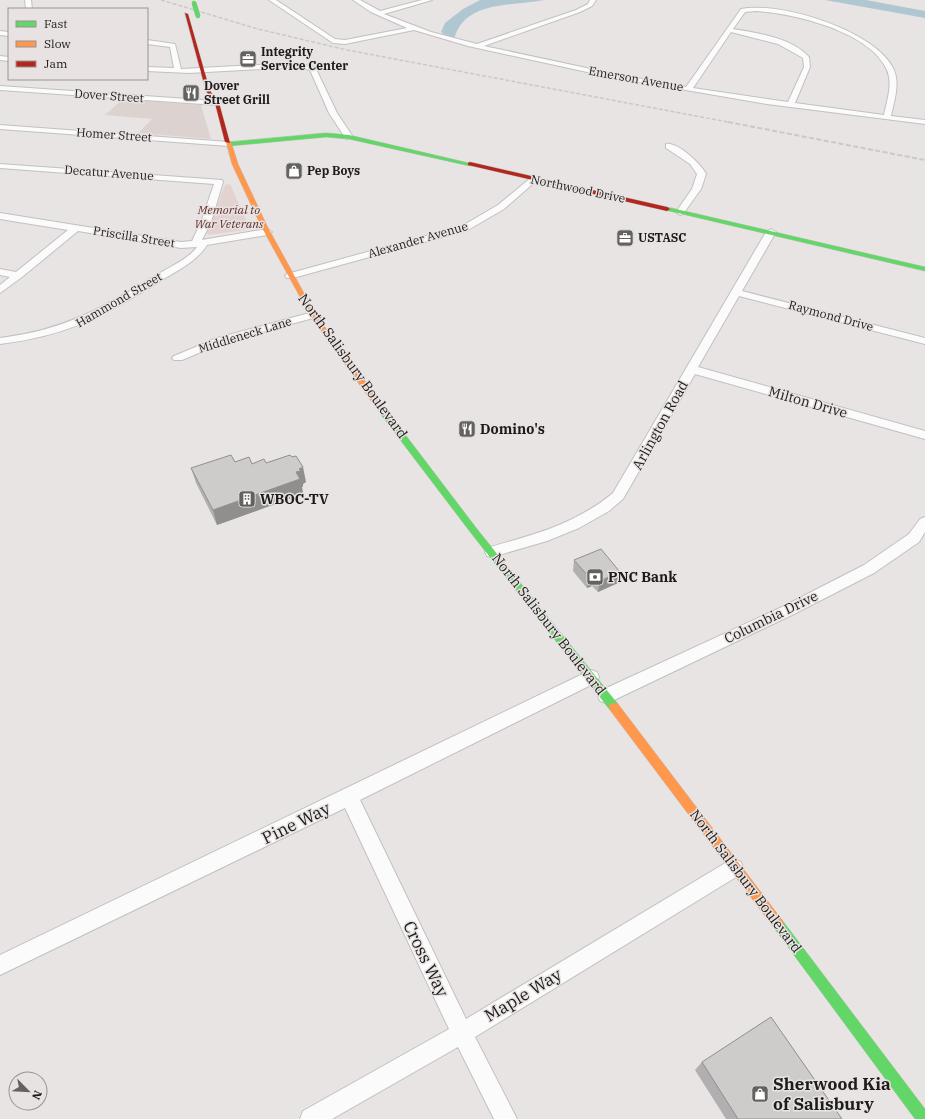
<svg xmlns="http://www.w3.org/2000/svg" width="925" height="1119" viewBox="0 0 925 1119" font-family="'IBM Plex Serif',serif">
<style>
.built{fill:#dcd3d1}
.green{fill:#e3d3d0}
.water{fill:#b0c7d2}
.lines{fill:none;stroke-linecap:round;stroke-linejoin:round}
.street-casing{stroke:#c2c0c0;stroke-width:2}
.fast-casing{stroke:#c2c0c0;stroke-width:1}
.slow-casing{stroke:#c2c0c0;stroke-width:1}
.jam-casing{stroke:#c2c0c0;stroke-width:1}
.street{fill:#fbfbfb;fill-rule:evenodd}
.fast{fill:#63d668;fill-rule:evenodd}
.slow{fill:#ff974d;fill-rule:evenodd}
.jam{fill:#b3261e;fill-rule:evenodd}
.rail-far1{stroke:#c9c9c9;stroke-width:1.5;stroke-dasharray:4 2;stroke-linecap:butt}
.rail{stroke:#c9c9c9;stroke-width:2;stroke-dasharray:5 2.5;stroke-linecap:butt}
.fast-bridge-casing{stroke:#beb2b1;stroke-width:5;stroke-linecap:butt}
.fast-bridge{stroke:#63d668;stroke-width:4.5}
.wall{fill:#b1afaf}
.shaded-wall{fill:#908f8e}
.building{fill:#cecccb;stroke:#908f8e}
.labels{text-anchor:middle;stroke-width:3;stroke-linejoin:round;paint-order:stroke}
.far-poi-label{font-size:12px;font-weight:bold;fill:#1d1b1b;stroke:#e8e3e2;text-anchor:start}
.far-street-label{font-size:12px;fill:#1d1b1b;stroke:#e8e3e2}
.far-park-label{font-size:12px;font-style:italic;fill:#62312c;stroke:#e8e3e2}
.street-label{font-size:14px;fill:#1d1b1b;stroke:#e8e3e2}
.poi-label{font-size:14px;font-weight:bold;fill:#1d1b1b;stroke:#e8e3e2;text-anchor:start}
.near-street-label{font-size:17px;fill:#1d1b1b;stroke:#e8e3e2}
.near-poi-label{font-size:17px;font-weight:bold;fill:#1d1b1b;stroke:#e8e3e2;text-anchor:start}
</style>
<rect width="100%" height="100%" fill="#e7e4e3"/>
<path class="built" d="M 123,99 L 201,105 L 211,139 L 138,133 L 152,119 L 105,115 Z"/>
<path class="green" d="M 230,184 L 249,227 L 244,230 L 209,235 L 207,233 L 225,185 Z"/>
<path class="water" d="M 480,0 L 544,0 C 510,7 465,0 454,39 L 448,37 L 441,32 L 445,23 L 463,9 Z
M 825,0 L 866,0 L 925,11 L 925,18 Z"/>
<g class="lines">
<defs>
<path id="street" d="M 25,0 L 31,0 L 32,9 L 26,9 Z
M 269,0 L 276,0 L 335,39 L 345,40 L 407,28 L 371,12 L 353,0 L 360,0 L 380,11 L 422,0 L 432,0 L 384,14 L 431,32 L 477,44 L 576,10 L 588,4 L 590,0 L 596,0 L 592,6 L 580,12 L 484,46 L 610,73 L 686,87 L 741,9 C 780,1 877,31 894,70 C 900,85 894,101 891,116 L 925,120 L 925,124 L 767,104 L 610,77 L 468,46 L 414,30 L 345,44 L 333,43 ZM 755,11 C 792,13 870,31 887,70 C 893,84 887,100 884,115 L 795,103 L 810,67 L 809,57 C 792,38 758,33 733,29 L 745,12 ZM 731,32 L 778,44 L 803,58 L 804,67 L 788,102 L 693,88 Z
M 0,31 L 9,32 L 9,36 L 0,35 Z
M 147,40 L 175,44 L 181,69 L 297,63 L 315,67 L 337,113 L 353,137 L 346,139 L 329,113 L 310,70 L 297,67 L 189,73 L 147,71 L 147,67 L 174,68 L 170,47 L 147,44 Z
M 0,56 L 9,57 L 9,61 L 0,60 Z
M 0,86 L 217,101 L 221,103 L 217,105 L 0,90 Z
M 0,125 L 229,142 L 233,144 L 229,146 L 0,129 Z
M 666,144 C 678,142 701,164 706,174 L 701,189 L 683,214 L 680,215 L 676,212 L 692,189 L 697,174 L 690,164 L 666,148 Z
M 0,164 L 222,180 L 223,182 L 211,222 L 202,240 L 267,229 L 272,232 L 267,235 L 207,245 C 197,261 179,270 162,280 C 106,315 67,336 0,344 L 0,338 C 66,330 104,307 160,273 C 172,266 189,258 197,247 L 181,248 L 78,231 L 22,277 L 0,293 L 0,285 L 10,277 L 0,275 L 0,269 L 16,272 L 68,230 L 0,219 L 0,213 L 181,242 L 192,241 L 201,222 L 214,184 L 0,168 Z
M 533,176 L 537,179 L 536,181 L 504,209 L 468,230 L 293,278 L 287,278 L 285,276 L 287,274 L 462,226 L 498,205 Z
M 771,229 L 776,232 L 742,291 L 925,338 L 925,344 L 739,296 L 698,367 L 925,431 L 925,439 L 695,374 L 623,499 L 609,511 L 579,528 L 547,541 L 492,557 L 487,556 L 485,552 L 487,548 C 535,534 574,525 613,493 L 766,232 Z
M 313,312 L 317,313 L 318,315 L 317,317 L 225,342 L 182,360 L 174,360 L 172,358 L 174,356 L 217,338 Z
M 925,517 L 925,532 L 919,542 L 874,573 L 794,614 L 612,701 L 606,703 L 600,701 L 598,696 L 600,691 L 784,606 L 864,565 L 909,534 L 920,519 Z
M 591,670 L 597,672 L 599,677 L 597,682 L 360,800 L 466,1019 L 727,862 L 734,859 L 741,862 L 743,868 L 741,874 L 475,1037 L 517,1119 L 494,1119 L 458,1047 L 332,1119 L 300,1119 L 303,1111 L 449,1029 L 345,808 L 0,975 L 0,955 Z"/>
<path id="fast" d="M 326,133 L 349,135 L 473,164 L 470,166 L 349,139 L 326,137 L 229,146 L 226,144 L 229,142 Z
M 667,207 L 925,267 L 925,271 L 665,210 L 665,208 Z
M 379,408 L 385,408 L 477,529 L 618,704 L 619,707 L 618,710 L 614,711 L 610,710 L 471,533 L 379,412 Z
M 778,918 L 782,920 L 925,1109 L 925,1119 L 915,1119 L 774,928 L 772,924 L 774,920 Z"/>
<path id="slow" d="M 226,141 L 231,142 L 238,164 L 267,226 L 316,315 L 385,408 L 385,412 L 379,412 L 310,315 L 261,226 L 232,164 Z
M 614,703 L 618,704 L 782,920 L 784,924 L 782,928 L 778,930 L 774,928 L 610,710 L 609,707 L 610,704 Z"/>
<path id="jam" d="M 185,13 L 188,14 L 210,91 L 219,103 L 230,143 L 225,142 L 215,103 L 206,91 Z
M 470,162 L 667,207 L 670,209 L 667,211 L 468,165 L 468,163 Z"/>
</defs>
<use href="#street" class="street-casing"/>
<use href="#fast" class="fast-casing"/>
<use href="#slow" class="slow-casing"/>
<use href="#jam" class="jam-casing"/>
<use href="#street" class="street"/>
<use href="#fast" class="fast"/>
<use href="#slow" class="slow"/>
<use href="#jam" class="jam"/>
<path class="rail-far1" d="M 161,0 L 258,29 L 347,50 L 733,123"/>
<path class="rail" d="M 728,122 L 925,160"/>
<defs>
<path id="fast-bridge" d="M 194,3 L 198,16"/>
</defs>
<use href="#fast-bridge" class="fast-bridge-casing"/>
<use href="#fast-bridge" class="fast-bridge"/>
</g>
<path class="wall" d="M 235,462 L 252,464 L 266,463 L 306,482 L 303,484 L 303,486 L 302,487 L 303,494 L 217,525 L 196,483 L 191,468 Z
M 574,560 L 620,572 L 618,583 L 598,592 L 592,586 L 587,588 L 573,571 Z
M 702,1062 L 842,1119 L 726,1119 L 695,1070 Z"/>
<path class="shaded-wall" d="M 303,467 L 306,482 L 303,484 L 303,486 L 302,487 L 303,494 L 217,525 L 213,510 L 296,472 L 299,469 Z
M 620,572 L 618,583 L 598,592 L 600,581 Z
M 594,574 L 592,586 L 587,588 L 589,577 Z"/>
<path class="building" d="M 231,455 L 235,462 L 249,457 L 252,464 L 264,459 L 266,463 L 290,455 L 292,457 L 296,456 L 303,467 L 299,469 L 301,471 L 296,472 L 300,479 L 213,510 L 191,468 Z
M 601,549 L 620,572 L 600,581 L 594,574 L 589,577 L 574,560 Z
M 771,1017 L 842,1119 L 738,1119 L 702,1062 Z"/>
<defs>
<symbol id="office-square" viewBox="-11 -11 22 22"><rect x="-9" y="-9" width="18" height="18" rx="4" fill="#646161" stroke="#e8e3e2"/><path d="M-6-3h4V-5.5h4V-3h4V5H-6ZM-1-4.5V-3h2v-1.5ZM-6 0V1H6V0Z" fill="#fff"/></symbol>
<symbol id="restaurant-square" viewBox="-11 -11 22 22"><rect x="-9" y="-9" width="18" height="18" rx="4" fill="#646161" stroke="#e8e3e2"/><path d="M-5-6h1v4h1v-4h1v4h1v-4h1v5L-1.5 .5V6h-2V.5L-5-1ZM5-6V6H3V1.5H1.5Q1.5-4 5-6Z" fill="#fff"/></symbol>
<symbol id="shop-square" viewBox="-11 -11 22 22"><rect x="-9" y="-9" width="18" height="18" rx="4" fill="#646161" stroke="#e8e3e2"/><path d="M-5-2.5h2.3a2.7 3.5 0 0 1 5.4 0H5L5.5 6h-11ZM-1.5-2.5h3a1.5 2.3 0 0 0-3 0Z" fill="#fff"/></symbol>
<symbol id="building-square" viewBox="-11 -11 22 22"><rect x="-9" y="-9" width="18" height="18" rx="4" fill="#646161" stroke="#e8e3e2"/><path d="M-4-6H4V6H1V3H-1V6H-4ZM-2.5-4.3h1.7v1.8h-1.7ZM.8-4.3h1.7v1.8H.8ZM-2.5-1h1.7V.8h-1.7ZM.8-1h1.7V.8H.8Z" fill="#fff"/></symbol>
<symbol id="bank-square" viewBox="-11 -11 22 22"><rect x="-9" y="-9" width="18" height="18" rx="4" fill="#646161" stroke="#e8e3e2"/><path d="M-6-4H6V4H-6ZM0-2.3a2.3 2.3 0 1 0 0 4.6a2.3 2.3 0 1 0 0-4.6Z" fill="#fff"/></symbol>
</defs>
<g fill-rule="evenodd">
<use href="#office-square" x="238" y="49" width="20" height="20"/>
<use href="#restaurant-square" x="181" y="83" width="20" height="20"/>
<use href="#shop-square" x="284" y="161" width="20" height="20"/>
<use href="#office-square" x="615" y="228" width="20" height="20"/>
<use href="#restaurant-square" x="457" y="419" width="20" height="20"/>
<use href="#building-square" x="237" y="489" width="20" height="20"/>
<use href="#bank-square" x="585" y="567" width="20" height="20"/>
<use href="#shop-square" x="750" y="1084" width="20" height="20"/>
</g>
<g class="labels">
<g class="far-poi-label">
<text x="261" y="56">Integrity<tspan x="261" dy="14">Service Center</tspan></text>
<text x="204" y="90">Dover<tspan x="204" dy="14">Street Grill</tspan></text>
<text x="307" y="175">Pep Boys</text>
<text x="638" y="242">USTASC</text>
</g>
<g class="far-street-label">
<text transform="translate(636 79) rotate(10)" y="4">Emerson Avenue</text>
<text transform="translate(109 96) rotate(4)" y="4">Dover Street</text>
<text transform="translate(114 135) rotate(4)" y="4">Homer Street</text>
<text transform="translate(109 173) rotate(4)" y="4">Decatur Avenue</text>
<text transform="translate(578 189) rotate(12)" y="4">Northwood Drive</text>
<text transform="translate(134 237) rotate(9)" y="4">Priscilla Street</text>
<text transform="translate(418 240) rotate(-16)" y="4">Alexander Avenue</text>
<text transform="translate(119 300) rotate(-30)" y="4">Hammond Street</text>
<text transform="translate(831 316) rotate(15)" y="4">Raymond Drive</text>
<text transform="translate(245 335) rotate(-17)" y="4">Middleneck Lane</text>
</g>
<g class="far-park-label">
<text x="229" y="214">Memorial to<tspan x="229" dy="14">War Veterans</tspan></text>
</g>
<g class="street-label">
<text transform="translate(353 366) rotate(54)" y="5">North Salisbury Boulevard</text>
<text transform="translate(808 402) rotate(16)" y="5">Milton Drive</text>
<text transform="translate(660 425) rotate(-61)" y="5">Arlington Road</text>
<text transform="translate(771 617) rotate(-26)" y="5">Columbia Drive</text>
<text transform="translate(549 624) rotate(52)" y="5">North Salisbury Boulevard</text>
<text transform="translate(746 881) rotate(53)" y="5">North Salisbury Boulevard</text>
</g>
<g class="poi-label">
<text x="480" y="434">Domino's</text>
<text x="260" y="504">WBOC-TV</text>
<text x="608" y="582">PNC Bank</text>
</g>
<g class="near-street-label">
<text transform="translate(296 823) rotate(-26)" y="6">Pine Way</text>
<text transform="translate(426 959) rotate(64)" y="6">Cross Way</text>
<text transform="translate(523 995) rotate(-31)" y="6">Maple Way</text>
</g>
<g class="near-poi-label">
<text x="773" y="1090">Sherwood Kia<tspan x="773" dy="20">of Salisbury</tspan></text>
</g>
</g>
<rect x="8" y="8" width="140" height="72" fill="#e8e3e2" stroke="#979392"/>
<rect x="16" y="21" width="20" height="6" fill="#63d668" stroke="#979392"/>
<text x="44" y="28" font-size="12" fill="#1d1b1b">Fast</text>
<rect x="16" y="41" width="20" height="6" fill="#ff974d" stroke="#979392"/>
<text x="44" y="48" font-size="12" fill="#1d1b1b">Slow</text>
<rect x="16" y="61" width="20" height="6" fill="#b3261e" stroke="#979392"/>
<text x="44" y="68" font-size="12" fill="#1d1b1b">Jam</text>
<g transform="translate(28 1091) rotate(114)"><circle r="19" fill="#e8e3e2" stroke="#979392"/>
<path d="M0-3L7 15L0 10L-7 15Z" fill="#646161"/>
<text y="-6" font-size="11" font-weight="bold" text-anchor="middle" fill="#1d1b1b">N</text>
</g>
</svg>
